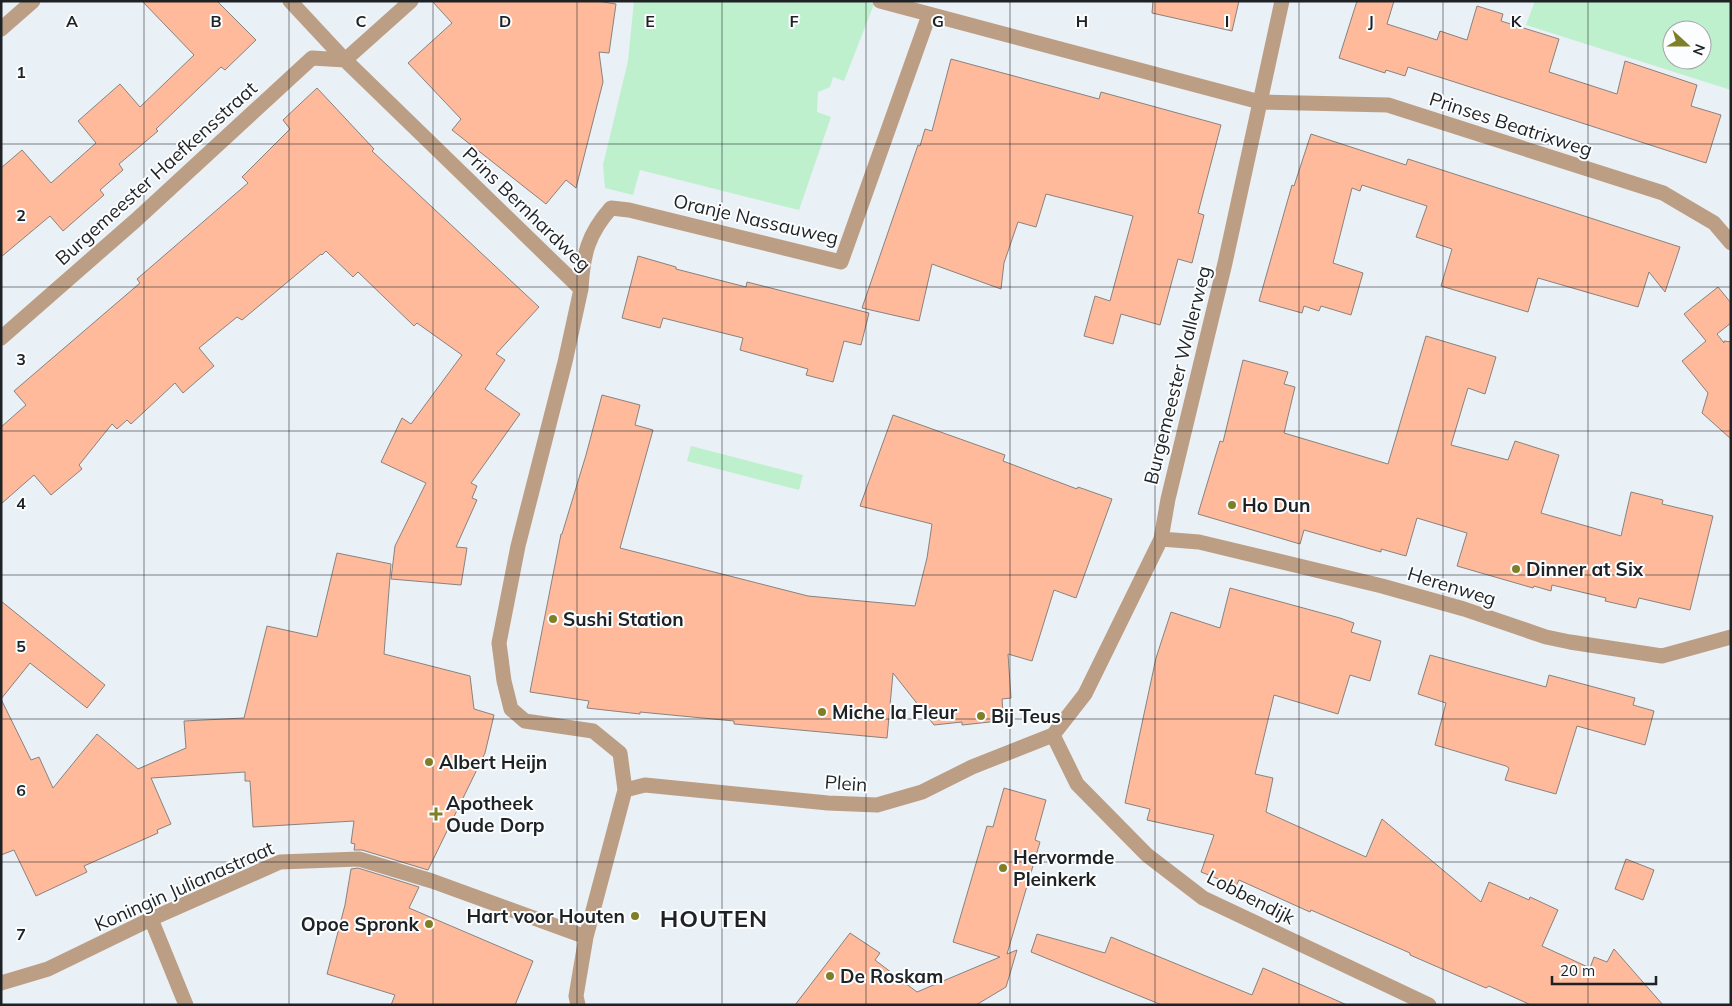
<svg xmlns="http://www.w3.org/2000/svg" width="1732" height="1006" viewBox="0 0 1732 1006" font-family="Mulish,sans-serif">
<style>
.green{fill:#bef0ce;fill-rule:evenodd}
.building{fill:#feba9b;stroke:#8a827e}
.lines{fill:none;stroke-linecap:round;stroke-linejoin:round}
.street{stroke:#bc9e85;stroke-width:15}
.grid{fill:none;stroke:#1f2224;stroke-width:1;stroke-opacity:0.55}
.poi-dot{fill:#7f7f28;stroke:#fbfdfe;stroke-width:2}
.labels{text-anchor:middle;stroke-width:4;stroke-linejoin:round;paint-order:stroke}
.street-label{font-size:19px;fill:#1f2224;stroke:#fbfdfe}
.poi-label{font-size:19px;font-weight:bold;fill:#1f2224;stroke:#fbfdfe;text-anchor:start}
.district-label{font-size:24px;font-weight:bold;letter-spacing:1px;fill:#1f2224;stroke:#fbfdfe}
.grid-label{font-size:16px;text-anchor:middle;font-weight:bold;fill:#1f2224;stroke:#fbfdfe;stroke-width:4;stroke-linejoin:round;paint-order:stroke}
</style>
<rect width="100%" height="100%" fill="#e9f0f6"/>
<path class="green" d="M 634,1 L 859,1 L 874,4 L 844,81 L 833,77 L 830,87 L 818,92 L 817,112 L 831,117 L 799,210 L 640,170 L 633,195 L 605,188 L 603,165 L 628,61 Z
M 1535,1 L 1731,1 L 1731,90 L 1526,25 ZM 1672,30 L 1702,30 L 1702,60 L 1672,60 Z
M 691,446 L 803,475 L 799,490 L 687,461 Z"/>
<path class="building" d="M 142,1 L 217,1 L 256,40 L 225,70 L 221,67 L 156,129 L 158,131 L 119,164 L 123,170 L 100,190 L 104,195 L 63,231 L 50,216 L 1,257 L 1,168 L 22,150 L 51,183 L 96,143 L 78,121 L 120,84 L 140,107 L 194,55 Z
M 432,1 L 597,1 L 616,4 L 609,53 L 599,52 L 603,82 L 576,188 L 566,180 L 546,204 L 452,130 L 461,119 L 408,63 L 452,23 Z
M 1153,1 L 1239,1 L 1232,31 L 1152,13 Z
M 1357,1 L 1394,1 L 1387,24 L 1437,40 L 1440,31 L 1467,40 L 1477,6 L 1503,14 L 1501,21 L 1559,39 L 1549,72 L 1617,94 L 1625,61 L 1697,85 L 1691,106 L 1721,115 L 1706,163 L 1408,67 L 1405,76 L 1386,70 L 1385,73 L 1339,58 Z
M 951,59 L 1099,99 L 1101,92 L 1221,125 L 1198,213 L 1204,215 L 1192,263 L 1178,259 L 1160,325 L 1121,314 L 1113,344 L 1084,336 L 1095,296 L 1110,301 L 1133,216 L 1046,194 L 1036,227 L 1018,222 L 1004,263 L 1001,289 L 932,264 L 919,321 L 862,308 L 918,145 L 920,146 L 925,129 L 932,131 Z
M 317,88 L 374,149 L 372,151 L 539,307 L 496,354 L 505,360 L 485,389 L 520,414 L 471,483 L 477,486 L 472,498 L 477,500 L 456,547 L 467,548 L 461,585 L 391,579 L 395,546 L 426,483 L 381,462 L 402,418 L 411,424 L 462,355 L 417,323 L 414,326 L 358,272 L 353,277 L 326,251 L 322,255 L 321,254 L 242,320 L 237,317 L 199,348 L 214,366 L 183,393 L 175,383 L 131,424 L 127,420 L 117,429 L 112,424 L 79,465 L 82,469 L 51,495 L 34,475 L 1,504 L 1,427 L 26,405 L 14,391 L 140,283 L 137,279 L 248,183 L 242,177 L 290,129 L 283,120 Z
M 1311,134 L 1406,165 L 1408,159 L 1680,247 L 1665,292 L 1649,272 L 1638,307 L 1538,278 L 1528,312 L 1441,286 L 1452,249 L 1416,237 L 1427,206 L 1362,185 L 1360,191 L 1352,188 L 1333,263 L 1363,273 L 1351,315 L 1321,306 L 1319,311 L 1304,306 L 1302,313 L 1259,301 L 1292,185 L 1294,186 Z
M 638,256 L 676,267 L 676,269 L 746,287 L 747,282 L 869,313 L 861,345 L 844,341 L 833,382 L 806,375 L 808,369 L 740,350 L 743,338 L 663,318 L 660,328 L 622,318 Z
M 1718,287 L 1731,303 L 1731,323 L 1717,334 L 1724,343 L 1724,341 L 1731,342 L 1731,439 L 1702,413 L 1708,393 L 1682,361 L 1706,341 L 1684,314 Z
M 1426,336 L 1496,357 L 1485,394 L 1468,388 L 1451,445 L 1508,460 L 1515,441 L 1559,455 L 1541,513 L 1621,536 L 1631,492 L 1663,500 L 1662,504 L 1713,516 L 1690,610 L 1639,598 L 1636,608 L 1605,601 L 1606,598 L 1552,585 L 1551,591 L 1534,586 L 1533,588 L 1457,566 L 1467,533 L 1417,518 L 1406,556 L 1381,549 L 1381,552 L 1304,530 L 1300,544 L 1198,514 L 1220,441 L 1223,442 L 1243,360 L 1288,372 L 1284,384 L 1295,387 L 1284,433 L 1388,464 Z
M 602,395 L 640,405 L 635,425 L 653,430 L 620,548 L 808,596 L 915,606 L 927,558 L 932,524 L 860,506 L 893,415 L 1005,455 L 1003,461 L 1077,489 L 1078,487 L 1112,499 L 1076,598 L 1054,590 L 1032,661 L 1008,654 L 1011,698 L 1002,699 L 1003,712 L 998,713 L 999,721 L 962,725 L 962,722 L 934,725 L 893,673 L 887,738 L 734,724 L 734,721 L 640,712 L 640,714 L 587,708 L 589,701 L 530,692 L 561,534 L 562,534 L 586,455 Z
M 337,553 L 391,564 L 384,654 L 470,676 L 474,709 L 494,715 L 485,753 L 428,870 L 362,850 L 354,850 L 355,844 L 351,843 L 354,821 L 253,827 L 250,781 L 245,781 L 245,772 L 151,778 L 171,824 L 157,830 L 158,833 L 84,866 L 87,872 L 36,896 L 14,850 L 1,855 L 1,699 L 31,760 L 39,757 L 53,788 L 97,734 L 138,769 L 186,748 L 184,721 L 244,718 L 267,626 L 317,637 Z
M 1230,588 L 1340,618 L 1354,623 L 1351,632 L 1381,641 L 1370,681 L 1350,675 L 1338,714 L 1274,695 L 1255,774 L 1273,778 L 1266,812 L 1366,857 L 1382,819 L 1481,902 L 1489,882 L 1529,900 L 1530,897 L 1558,910 L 1542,946 L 1590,968 L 1594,957 L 1607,962 L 1614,949 L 1663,1005 L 1531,1005 L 1489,986 L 1486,988 L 1410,955 L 1410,953 L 1311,910 L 1310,912 L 1239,880 L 1236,886 L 1201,872 L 1214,835 L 1147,820 L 1150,809 L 1125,803 L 1156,658 L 1171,612 L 1220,628 Z
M 1,601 L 105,685 L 87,708 L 30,663 L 1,699 Z
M 1430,655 L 1546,687 L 1549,675 L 1635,698 L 1633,705 L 1654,711 L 1645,745 L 1577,726 L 1556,794 L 1505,780 L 1509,768 L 1506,766 L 1435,745 L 1446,703 L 1418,694 Z
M 1004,788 L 1046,800 L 1035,840 L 1040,842 L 1007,954 L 1017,950 L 1006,987 L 976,1005 L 795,1005 L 850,933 L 880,953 L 875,960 L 917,992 L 1000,957 L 953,942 L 987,826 L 993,827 Z
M 1626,859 L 1654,870 L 1643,900 L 1615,889 Z
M 358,868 L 419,887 L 409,908 L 533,961 L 515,1005 L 391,1005 L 395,995 L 327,974 L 345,905 L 351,869 Z
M 1037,934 L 1105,953 L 1111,937 L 1252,995 L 1263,968 L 1347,1005 L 1162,1005 L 1031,952 Z"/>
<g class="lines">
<path class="street" d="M 290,1 L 345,60 L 581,289 L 565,362 L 518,546 L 499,643 L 504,681 L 511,709 L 525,721 L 593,731 L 620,753 L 625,790 L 586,937 L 576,996 L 578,1005
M 880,1 L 1260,102 L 1388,105 L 1663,193 L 1714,223 L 1731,243
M 1,29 L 33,1
M 581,289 C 583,254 588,234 611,208 L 629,210 L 841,262 L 929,15
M 1,338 L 136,220 L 312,58 L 345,60 L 411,1
M 1161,539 L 1199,542 L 1382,586 L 1464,609 L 1546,637 L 1570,642 L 1662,656 L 1731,637
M 1053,735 L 1085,694 L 1161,539 L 1168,499 L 1225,263 L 1282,1
M 1053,735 L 1077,784 L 1147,855 L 1203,898 L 1429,1005
M 625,790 L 645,785 L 828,803 L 877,805 L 922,792 L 972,767 L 1053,735
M 151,919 L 186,1005
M 1,983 L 48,969 L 151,919 L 280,862 L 359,859 L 432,881 L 586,937"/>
</g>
<path class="grid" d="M 144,1 L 144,1005M 289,1 L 289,1005M 433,1 L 433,1005M 577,1 L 577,1005M 722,1 L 722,1005M 866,1 L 866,1005M 1010,1 L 1010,1005M 1155,1 L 1155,1005M 1299,1 L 1299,1005M 1443,1 L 1443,1005M 1588,1 L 1588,1005M 1,144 L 1731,144M 1,287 L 1731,287M 1,431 L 1731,431M 1,575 L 1731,575M 1,719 L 1731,719M 1,862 L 1731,862"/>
<g class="poi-dot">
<circle cx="1232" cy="505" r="5"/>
<circle cx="1516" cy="569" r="5"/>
<circle cx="553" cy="619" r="5"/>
<circle cx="822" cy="712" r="5"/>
<circle cx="981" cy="716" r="5"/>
<circle cx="429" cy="762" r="5"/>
<path d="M433.5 806.5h5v5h5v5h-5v5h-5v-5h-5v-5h5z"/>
<circle cx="1003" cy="868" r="5"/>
<circle cx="635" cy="916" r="5"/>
<circle cx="429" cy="924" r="5"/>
<circle cx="830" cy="976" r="5"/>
</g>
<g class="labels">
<g class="street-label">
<text transform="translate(1511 124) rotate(18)" y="7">Prinses Beatrixweg</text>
<text transform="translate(156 173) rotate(-42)" y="7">Burgemeester Haefkensstraat</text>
<text transform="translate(527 209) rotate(44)" y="7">Prins Bernhardweg</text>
<text transform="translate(756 219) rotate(13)" y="7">Oranje Nassauweg</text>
<text transform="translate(1177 375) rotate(-76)" y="7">Burgemeester Wallerweg</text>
<text transform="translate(1452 586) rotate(17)" y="7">Herenweg</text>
<text transform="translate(846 783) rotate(4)" y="7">Plein</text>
<text transform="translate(184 886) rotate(-24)" y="7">Koningin Julianastraat</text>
<text transform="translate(1251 897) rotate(27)" y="7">Lobbendijk</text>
</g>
<g class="poi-label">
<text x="1242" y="512">Ho Dun</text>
<text x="1526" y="576">Dinner at Six</text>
<text x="563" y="626">Sushi Station</text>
<text x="832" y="719">Miche la Fleur</text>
<text x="991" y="723">Bij Teus</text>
<text x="439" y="769">Albert Heijn</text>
<text x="446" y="810">Apotheek<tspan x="446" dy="22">Oude Dorp</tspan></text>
<text x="1013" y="864">Hervormde<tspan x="1013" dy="22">Pleinkerk</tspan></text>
<text x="625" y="923" text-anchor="end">Hart voor Houten</text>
<text x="419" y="931" text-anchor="end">Opoe Spronk</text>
<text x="840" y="983">De Roskam</text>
</g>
<g class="district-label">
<text x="714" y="927">HOUTEN</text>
</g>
</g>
<g class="grid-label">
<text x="72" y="27">A</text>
<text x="216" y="27">B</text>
<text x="361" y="27">C</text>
<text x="505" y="27">D</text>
<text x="650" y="27">E</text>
<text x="794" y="27">F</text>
<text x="938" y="27">G</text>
<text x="1082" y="27">H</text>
<text x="1227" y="27">I</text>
<text x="1371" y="27">J</text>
<text x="1516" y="27">K</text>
<text x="21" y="78">1</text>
<text x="21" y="221">2</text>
<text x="21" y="365">3</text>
<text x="21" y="509">4</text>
<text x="21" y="652">5</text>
<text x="21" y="796">6</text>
<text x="21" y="940">7</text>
</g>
<rect width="1732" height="1006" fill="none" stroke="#1f2224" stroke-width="5"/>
<g transform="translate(1687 45) rotate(111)"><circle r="24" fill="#fbfdfe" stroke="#a3a5a7"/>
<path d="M0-4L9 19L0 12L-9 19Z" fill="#7f7f28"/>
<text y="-8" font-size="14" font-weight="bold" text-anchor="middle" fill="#1f2224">N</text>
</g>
<path d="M1552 976v8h104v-8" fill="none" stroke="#1f2224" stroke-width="2.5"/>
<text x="1560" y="976" font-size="15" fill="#1f2224" stroke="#fbfdfe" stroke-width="4" paint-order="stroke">20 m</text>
</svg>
